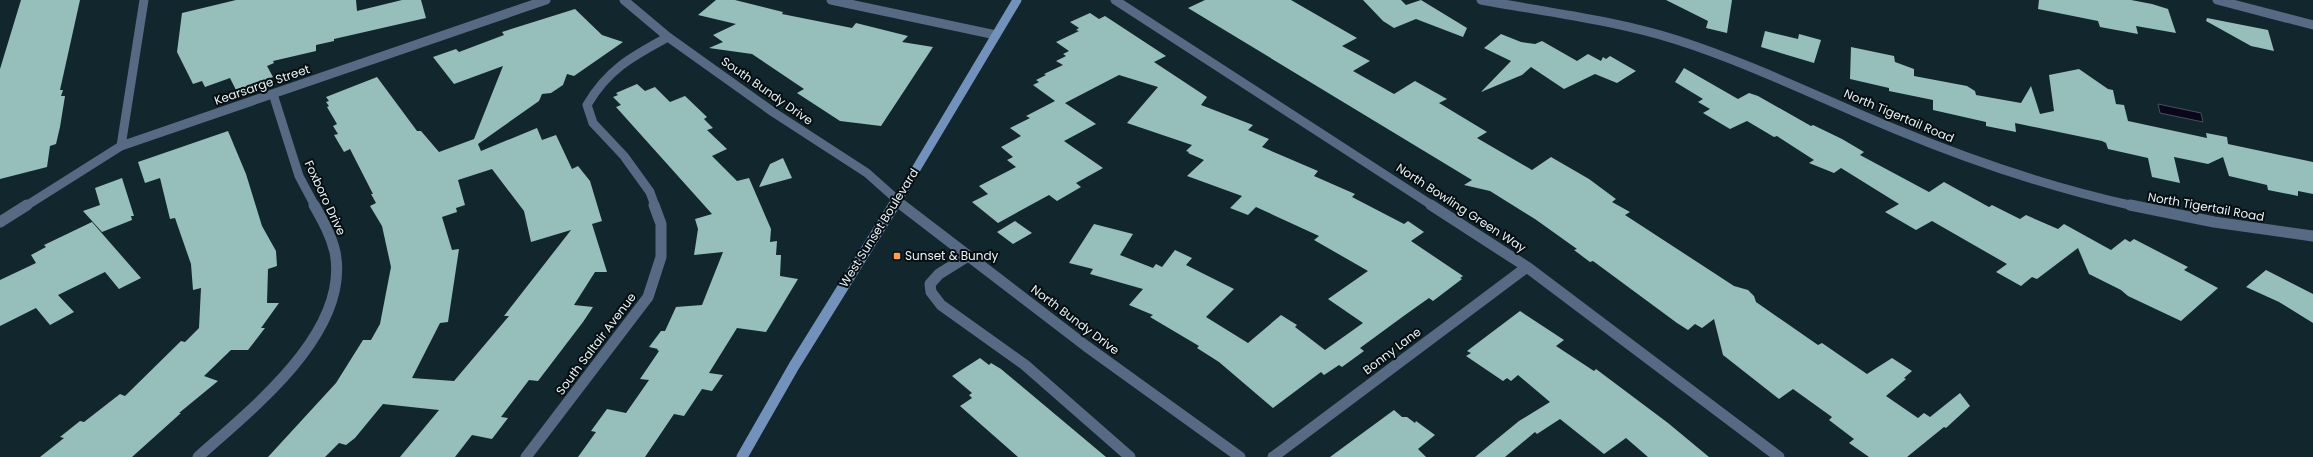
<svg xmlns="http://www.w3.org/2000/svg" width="2313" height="457" viewBox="0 0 2313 457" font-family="Poppins,sans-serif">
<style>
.water{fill:#0a061b;stroke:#4c4d5d}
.building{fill:#96bfbb;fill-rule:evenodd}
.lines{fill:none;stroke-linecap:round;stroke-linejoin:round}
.service{stroke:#566a84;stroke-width:11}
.minor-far1{stroke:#566a84;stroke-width:9}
.minor{stroke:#566a84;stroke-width:11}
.tertiary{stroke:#566a84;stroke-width:9}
.secondary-far1{stroke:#7392bb;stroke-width:9}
.secondary{stroke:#7392bb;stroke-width:11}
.poi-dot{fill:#fb9e52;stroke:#060e11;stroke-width:1.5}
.labels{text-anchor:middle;stroke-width:4;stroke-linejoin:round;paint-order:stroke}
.street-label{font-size:12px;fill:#e6f2f6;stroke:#060e11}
.poi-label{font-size:12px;fill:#e6f2f6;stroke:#060e11;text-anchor:start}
</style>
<rect width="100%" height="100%" fill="#12262d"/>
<path class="water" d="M 2158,104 L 2201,113 L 2203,122 L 2160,113 Z"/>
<path class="building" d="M 21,0 L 80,0 L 60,90 L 63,90 L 61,96 L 65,96 L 60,127 L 56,144 L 50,146 L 47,167 L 0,179 L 0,69 Z
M 236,0 L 356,0 L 357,11 L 402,0 L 421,0 L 426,18 L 334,39 L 334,41 L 316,45 L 316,51 L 273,61 L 274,63 L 267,66 L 273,77 L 236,90 L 230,78 L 205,87 L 202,81 L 193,84 L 177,52 L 182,13 Z
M 716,0 L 735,0 L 783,12 L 782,14 L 852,28 L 856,23 L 908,36 L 902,42 L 933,47 L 881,126 L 840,121 L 797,93 L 804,89 L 752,54 L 709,48 L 723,42 L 713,35 L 736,24 L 698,15 Z
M 1205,0 L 1291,0 L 1357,38 L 1342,46 L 1370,61 L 1353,71 L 1394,94 L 1415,81 L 1447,99 L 1439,103 L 1487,132 L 1477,138 L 1532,170 L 1551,157 L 1589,179 L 1616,199 L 1612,202 L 1630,212 L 1625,215 L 1734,286 L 1748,290 L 1754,296 L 1756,302 L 1818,345 L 1822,343 L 1867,374 L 1892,358 L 1912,371 L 1904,378 L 1906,379 L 1886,396 L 1918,418 L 1924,413 L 1930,417 L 1960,393 L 1970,406 L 1946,428 L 1944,427 L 1907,457 L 1869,457 L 1849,443 L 1854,439 L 1829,420 L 1832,417 L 1793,389 L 1779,399 L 1723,355 L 1714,319 L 1702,328 L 1695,324 L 1688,330 L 1677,323 L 1593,261 L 1590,262 L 1574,250 L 1577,249 L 1535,219 L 1490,191 L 1464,185 L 1472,180 L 1188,8 Z
M 1363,0 L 1401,0 L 1406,5 L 1421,0 L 1467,28 L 1463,37 L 1416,19 L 1394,28 L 1383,21 Z
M 1666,0 L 1732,0 L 1727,33 L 1706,28 L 1708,21 Z
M 2039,0 L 2131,0 L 2152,4 L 2168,9 L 2176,33 L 2136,26 L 2138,34 L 2100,27 L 2098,21 L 2038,9 Z
M 575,9 L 602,35 L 623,42 L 574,76 L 567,74 L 563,85 L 551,93 L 542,94 L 539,101 L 478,144 L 481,151 L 537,128 L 542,140 L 556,135 L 572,169 L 578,166 L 590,181 L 602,221 L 592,224 L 607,272 L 595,272 L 574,305 L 593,307 L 583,322 L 538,381 L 529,380 L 501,417 L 508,418 L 492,439 L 472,435 L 455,457 L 400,457 L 439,410 L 383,404 L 355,438 L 346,445 L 339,443 L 325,457 L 268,457 L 336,383 L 363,340 L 371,340 L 380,324 L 391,267 L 382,226 L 370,206 L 376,203 L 371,194 L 373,194 L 350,149 L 344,152 L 334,135 L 338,134 L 333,126 L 337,124 L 327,107 L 329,106 L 326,102 L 329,101 L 326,97 L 377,77 L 417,131 L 421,131 L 439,152 L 474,139 L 503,66 L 454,84 L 433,57 L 456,49 L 459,52 L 504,35 L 502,32 ZM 492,169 L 524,211 L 531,242 L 571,230 L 504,316 L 509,316 L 454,381 L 412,378 L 440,323 L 448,322 L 459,249 L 452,250 L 442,217 L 457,212 L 456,208 L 465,205 L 458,180 Z
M 1090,13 L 1099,19 L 1105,16 L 1166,56 L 1154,62 L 1207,97 L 1201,105 L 1253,125 L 1248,130 L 1269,139 L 1262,147 L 1318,171 L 1314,176 L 1355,194 L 1352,197 L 1404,224 L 1408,221 L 1424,232 L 1411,241 L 1463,276 L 1460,278 L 1462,279 L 1433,301 L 1429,298 L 1405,315 L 1360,348 L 1364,351 L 1342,367 L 1339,365 L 1324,375 L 1321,372 L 1273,408 L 1219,362 L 1197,348 L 1199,346 L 1150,317 L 1153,315 L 1129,305 L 1143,289 L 1090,274 L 1093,269 L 1069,263 L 1094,224 L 1133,234 L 1120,255 L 1153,268 L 1156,264 L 1162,267 L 1175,250 L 1192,258 L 1186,265 L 1234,289 L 1206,317 L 1248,343 L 1281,315 L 1297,325 L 1295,327 L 1325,350 L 1363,323 L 1328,299 L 1368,271 L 1314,240 L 1319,236 L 1256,207 L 1248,215 L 1230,208 L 1242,196 L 1187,176 L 1204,160 L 1188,153 L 1189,152 L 1186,151 L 1192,145 L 1127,123 L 1158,87 L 1119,75 L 1065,103 L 1096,124 L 1064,141 L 1103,168 L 1076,183 L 1081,187 L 1057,201 L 1049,195 L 998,223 L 972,202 L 988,194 L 979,186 L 1016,167 L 1007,160 L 1013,157 L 1001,147 L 1021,136 L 1010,128 L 1030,118 L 1026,116 L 1055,101 L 1033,85 L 1039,82 L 1036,80 L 1046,75 L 1044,74 L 1063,65 L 1056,61 L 1066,56 L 1063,54 L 1069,51 L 1056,42 L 1079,31 L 1076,30 L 1079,28 L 1070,22 Z
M 2207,18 L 2268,30 L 2274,51 L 2251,46 L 2206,21 Z
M 1765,31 L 1798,39 L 1799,34 L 1821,40 L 1814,63 L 1761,47 Z
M 1501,34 L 1521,42 L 1535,44 L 1542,41 L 1577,61 L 1588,54 L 1601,61 L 1603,57 L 1606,59 L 1610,56 L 1636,71 L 1617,83 L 1595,74 L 1564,89 L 1531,67 L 1522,75 L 1481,92 L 1511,61 L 1484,48 Z
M 1851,47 L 1894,56 L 1895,62 L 1914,69 L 1914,76 L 1967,86 L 1975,91 L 1976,95 L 2021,103 L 2031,86 L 2040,114 L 2054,111 L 2049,75 L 2079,69 L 2108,89 L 2113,90 L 2116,104 L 2124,105 L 2128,121 L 2207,138 L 2206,133 L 2227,137 L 2228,144 L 2313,162 L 2313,194 L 2298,191 L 2298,196 L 2268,190 L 2267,185 L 2229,176 L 2223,157 L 2208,164 L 2174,157 L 2180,183 L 2152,177 L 2148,158 L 2108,149 L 2106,143 L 2102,141 L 2015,123 L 2016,132 L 1986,126 L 1986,122 L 1933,110 L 1933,100 L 1889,91 L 1889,88 L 1850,79 Z
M 1684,68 L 1738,99 L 1749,93 L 1758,96 L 1811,126 L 1813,125 L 1842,139 L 1864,152 L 1860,155 L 1929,192 L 1944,182 L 1989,207 L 1992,205 L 2020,219 L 2026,215 L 2058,229 L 2064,224 L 2111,250 L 2125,239 L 2130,242 L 2134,239 L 2188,267 L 2184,270 L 2218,288 L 2181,321 L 2128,296 L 2121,290 L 2089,274 L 2078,248 L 2037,279 L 2032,277 L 2021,286 L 1996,272 L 2007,264 L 1932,221 L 1916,230 L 1885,212 L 1899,204 L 1841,168 L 1834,173 L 1809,163 L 1814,160 L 1777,136 L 1774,137 L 1747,121 L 1730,129 L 1703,113 L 1710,109 L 1698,102 L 1703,99 L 1675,82 Z
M 637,84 L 645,91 L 655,87 L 670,102 L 685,96 L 707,117 L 704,119 L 713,128 L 707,130 L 727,149 L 712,156 L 737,181 L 749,178 L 771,229 L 770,242 L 777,241 L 776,255 L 781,255 L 780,276 L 798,279 L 766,332 L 737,328 L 709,373 L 723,375 L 712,391 L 702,389 L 684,416 L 674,414 L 645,457 L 578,457 L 596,432 L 591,431 L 607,409 L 626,413 L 649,380 L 640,379 L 659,351 L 657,350 L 658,349 L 649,347 L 661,331 L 665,331 L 676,307 L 702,305 L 723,252 L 694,255 L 698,229 L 695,219 L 712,214 L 616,107 L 621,105 L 613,97 L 618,95 L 616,93 Z
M 228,131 L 246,174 L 262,226 L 276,251 L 277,266 L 268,269 L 267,303 L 279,303 L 261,328 L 265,328 L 248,350 L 231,350 L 204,376 L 218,381 L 179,413 L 181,413 L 132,457 L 40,457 L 64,438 L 60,437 L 80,421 L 84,422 L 120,394 L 125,396 L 181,341 L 185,342 L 199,328 L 201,288 L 193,290 L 191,264 L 175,218 L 170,219 L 160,178 L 145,183 L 138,162 Z
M 783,158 L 792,178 L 759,187 L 770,164 Z
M 122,178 L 134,216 L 131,216 L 132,220 L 102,232 L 83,211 L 100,205 L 95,188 Z
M 1015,221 L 1032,233 L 1013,244 L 997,232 Z
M 92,222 L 141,278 L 119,289 L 105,272 L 58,295 L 74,312 L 50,325 L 36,308 L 0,326 L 0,280 L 36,263 L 31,255 L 46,247 L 44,245 Z
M 2266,270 L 2313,294 L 2313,323 L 2279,302 L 2246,287 Z
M 1520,311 L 1564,340 L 1556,346 L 1594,371 L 1596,369 L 1668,423 L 1709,457 L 1648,457 L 1626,438 L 1604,454 L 1560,419 L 1537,434 L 1535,432 L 1505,457 L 1475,457 L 1519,421 L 1550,402 L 1518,375 L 1511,381 L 1507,378 L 1503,381 L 1466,356 L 1471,353 L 1467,351 Z
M 980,358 L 989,365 L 991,363 L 1001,369 L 1106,457 L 1018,457 L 960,406 L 972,398 L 969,395 L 972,393 L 952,376 Z
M 1394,410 L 1402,417 L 1407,417 L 1415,423 L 1416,421 L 1435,435 L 1418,449 L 1426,457 L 1330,457 Z"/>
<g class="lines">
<path class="service" d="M 968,256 L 939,274 L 930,284 L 931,292 L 941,305 L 1025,365 L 1130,457"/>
<path class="minor-far1" d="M 624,0 L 668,37 L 773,112 L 867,173 L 904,206
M 831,0 L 996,35
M 1115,0 L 1433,206
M 1481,0 C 1546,12 1614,20 1677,40 C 1752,64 1822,99 1895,129 C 1972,161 2052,188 2134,206
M 273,94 L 299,176 L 315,206
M 121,146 L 144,0
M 26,206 L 121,146 L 546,0
M 655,206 L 650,192 L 624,156 L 593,123 L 587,105 C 608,69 633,56 668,37"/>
<path class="minor" d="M 902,205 L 1086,346 L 1240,457
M 1431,205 L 1527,267 L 1779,457
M 2130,205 L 2214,222 L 2313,236
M 0,222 L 27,205
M 198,457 C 250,410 351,333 335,252 C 331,235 323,221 314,205
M 526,457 L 648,297 L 661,257 L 661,224 L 654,205
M 1273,457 L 1527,267"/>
<path class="tertiary" d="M 2217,0 L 2313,25"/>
<path class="secondary-far1" d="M 894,206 L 1017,0"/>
<path class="secondary" d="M 742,457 L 794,366 L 894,205"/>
</g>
<rect class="poi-dot" x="893" y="252" width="8" height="8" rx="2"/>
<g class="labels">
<g class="street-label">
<text transform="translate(262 85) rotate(-19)" y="4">Kearsarge Street</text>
<text transform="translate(767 91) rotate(35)" y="4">South Bundy Drive</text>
<text transform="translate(1899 116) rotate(23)" y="4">North Tigertail Road</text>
<text transform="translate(325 198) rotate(65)" y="4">Foxboro Drive</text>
<text transform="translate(2206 207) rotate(10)" y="4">North Tigertail Road</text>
<text transform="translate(1461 208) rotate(33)" y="4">North Bowling Green Way</text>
<text transform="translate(879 228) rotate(-58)" y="4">West Sunset Boulevard</text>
<text transform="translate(1075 320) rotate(37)" y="4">North Bundy Drive</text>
<text transform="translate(596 344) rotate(-53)" y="4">South Saltair Avenue</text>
<text transform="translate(1392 351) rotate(-37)" y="4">Bonny Lane</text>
</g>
<g class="poi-label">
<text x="905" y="260">Sunset &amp; Bundy</text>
</g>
</g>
</svg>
